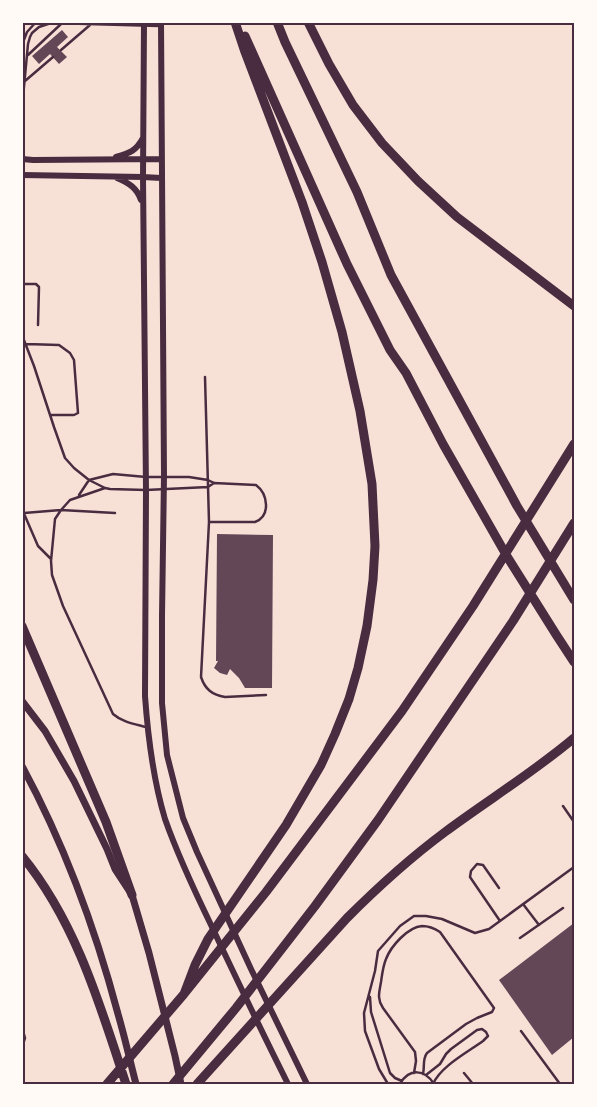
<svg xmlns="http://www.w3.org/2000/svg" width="597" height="1107" viewBox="0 0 597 1107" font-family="'PT Sans Narrow',sans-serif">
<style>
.building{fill:#644757}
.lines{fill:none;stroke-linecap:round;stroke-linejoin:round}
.service{stroke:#4a2c40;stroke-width:2.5}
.secondary{stroke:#4a2c40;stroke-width:6}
.primary{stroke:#4a2c40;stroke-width:7}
.motorway{stroke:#4a2c40;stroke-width:9}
.neatline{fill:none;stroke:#4a2c40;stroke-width:2}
</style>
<rect width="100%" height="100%" fill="#f7e1d7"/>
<path class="building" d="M 62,30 L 68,37 L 57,47 L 67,57 L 59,64 L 50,54 L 39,64 L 32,56 Z
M 217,534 L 273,535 L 272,688 L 245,688 L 239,678 L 230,669 L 227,675 L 220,673 L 214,668 L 218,661 L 216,661 Z
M 574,923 L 574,1037 L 552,1055 L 499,980 Z"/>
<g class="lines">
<path class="service" d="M 22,45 L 27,32 L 36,22
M 61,50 L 90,25
M 28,55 L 61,24
M 22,81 L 25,81 L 53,57
M 22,108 L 28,44 L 30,37 L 32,33 L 39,27 L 51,23 L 159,26
M 22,284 L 36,284 L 39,287 L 38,325
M 22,335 L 34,366 L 54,427 L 65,458 L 74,468 L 89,480 L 105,488 L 110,489 L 146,490 L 208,487 L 214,483
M 26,344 L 59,345 L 70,353 L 74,360 L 78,413 L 74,415 L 50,415
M 205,377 L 209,522 L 201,677 C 205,689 212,695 225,697 L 266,695
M 105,488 L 70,500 L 61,510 L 55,519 L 51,561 L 52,575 L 63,606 L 113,714 C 122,722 135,724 146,727
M 79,495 L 89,480 L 113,474 L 146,477 L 189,477 L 208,480 L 214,483 L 256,485 C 268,494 271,516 255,522 L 209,522
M 22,509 L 38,546 L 51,559
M 24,513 L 61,510 L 115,513
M 563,806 L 574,822
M 499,888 L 483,865 L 477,864 L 471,871 L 470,877 L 500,921
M 523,904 L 539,925
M 520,938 L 563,908
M 370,997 L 371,1012 L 390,1073 L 395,1078 L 402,1081
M 22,1027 L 25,1038 L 22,1047
M 521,1031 L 560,1084
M 414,1073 L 416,1061 L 415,1052 L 383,1008 C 377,999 379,993 381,982 C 382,975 383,966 386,959 C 391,946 408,927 422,926 C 429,926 434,928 440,932 L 494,1008 L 492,1012 L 477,1018 L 466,1024 L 427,1053 C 422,1060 425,1066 423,1074
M 464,1073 L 473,1084
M 426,1075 L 440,1064 L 446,1054 L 451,1049 L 477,1030 L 482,1029 L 486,1032 L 488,1036 L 483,1041 C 468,1052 441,1066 433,1084
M 388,1084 L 379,1069 L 365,1031 L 364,1013 L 375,971 L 378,951 L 400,926 L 414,916 L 426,916 L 442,919 L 475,933 L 489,929 L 574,867
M 400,1084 C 409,1068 425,1069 434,1084"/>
<path class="secondary" d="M 144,22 L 143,177 L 146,490 L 145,696 C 148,738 153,779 165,819 C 178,856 195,892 212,927 C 237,980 262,1032 288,1084
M 161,22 L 164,476 L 162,616 L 162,703 L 167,755 L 183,818 L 197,852 L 251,969 L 307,1084
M 116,157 C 130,153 136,151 143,138
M 22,159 L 33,160 L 161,159
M 22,175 L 143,177 L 161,178
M 117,178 C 129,183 137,188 141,200"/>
<path class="primary" d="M 22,701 L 45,731 L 74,781 L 107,849 L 115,869 L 132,895 L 149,953 L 175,1056 L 181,1084
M 22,766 C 63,842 96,931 118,1014 C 125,1038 130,1061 136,1084"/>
<path class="motorway" d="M 277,22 L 285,42 L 357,192 L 391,275 L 517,506 L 574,600
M 308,22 L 329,64 L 353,105 L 382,143 L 418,181 L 457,217 L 574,306
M 245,36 L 347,264 L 390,350 L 406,373 L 443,444 L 508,558 L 557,636 L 574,662
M 22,626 L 106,822 L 132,895
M 22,856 C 76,922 100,1005 126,1084
M 184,994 L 195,965 L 208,939 L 286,825 L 321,765 L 335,734 L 349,699 L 358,668 L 367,626 L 373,580 L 375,546 L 372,484 L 360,411 L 342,332 L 322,262 L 302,202 L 245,52 L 235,22
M 107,1084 L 184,994 L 266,892 L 402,711 L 473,606 L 574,444
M 173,1084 L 236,1008 L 315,906 L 378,820 L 513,621 L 574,523
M 197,1084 L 347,918 C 378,887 410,858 445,832 C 488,800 534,772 574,738"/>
</g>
<rect width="597" height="1107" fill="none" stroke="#fffaf5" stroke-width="48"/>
<rect x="24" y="24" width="549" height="1059" class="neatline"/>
</svg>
